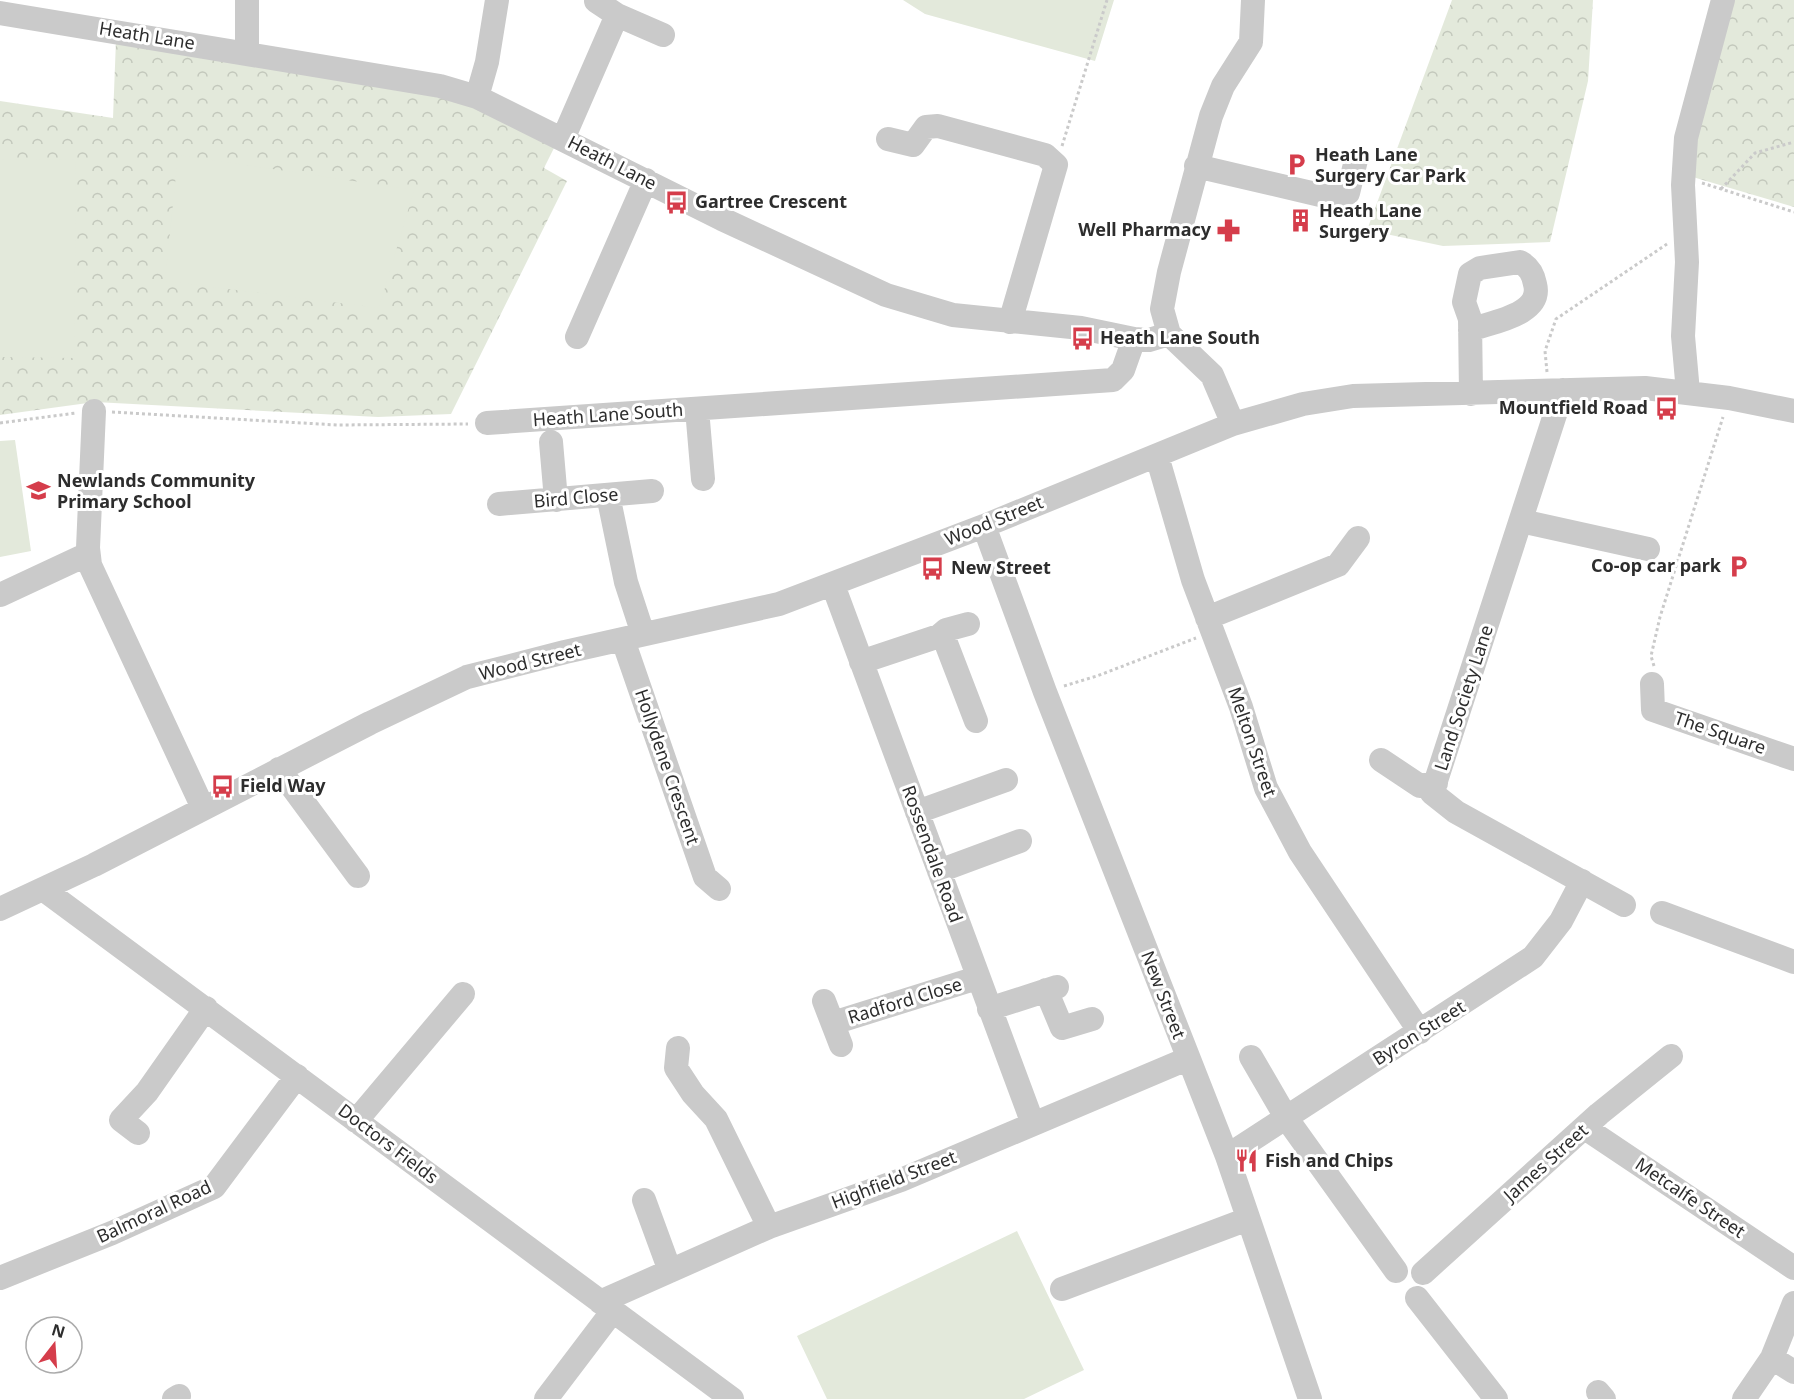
<svg xmlns="http://www.w3.org/2000/svg" width="1794" height="1399" viewBox="0 0 1794 1399" font-family="'Noto Sans',sans-serif">
<style>
.forest{fill:url(#forest-crowns)}
.garden{fill:#e3e9db}
.lines{fill:none;stroke-linecap:round;stroke-linejoin:round}
.path{stroke:#cacaca;stroke-width:3;stroke-dasharray:3 3;stroke-linecap:butt}
.minor{stroke:#cacaca;stroke-width:24}
.labels{text-anchor:middle;stroke-width:6;stroke-linejoin:round;paint-order:stroke}
.street-label{font-size:18px;fill:#2d2d2d;stroke:#fff}
.poi-label{font-size:18px;font-weight:bold;fill:#2d2d2d;stroke:#fff;text-anchor:start}
</style>
<defs>
<pattern id="forest-crowns" width="20" height="18" patternUnits="userSpaceOnUse" patternTransform="scale(1.5)"><rect width="20" height="18" fill="#e3e9db"/><path d="M2 6a3 3 0 1 1 6 0M12 15a3 3 0 1 1 6 0" fill="none" stroke="#c3c8bc"/></pattern>
</defs>
<rect width="100%" height="100%" fill="#fff"/>
<path class="forest" d="M 1452,0 L 1593,0 L 1588,81 L 1550,242 L 1443,246 L 1367,230 Z
M 1727,0 L 1794,0 L 1794,207 L 1686,175 Z
M 116,40 L 427,90 L 464,103 L 556,144 L 544,168 L 567,181 L 451,414 L 378,417 L 95,402 L 0,415 L 0,101 L 113,118 Z"/>
<path class="garden" d="M 903,0 L 1114,0 L 1095,61 L 925,14 Z
M 178,155 L 414,190 L 379,308 L 165,281 Z
M 0,159 L 76,160 L 74,358 L 0,357 Z
M 15,440 L 31,551 L 0,557 L 0,441 Z
M 1017,1231 L 1084,1370 L 1024,1399 L 827,1399 L 797,1336 Z"/>
<g class="lines">
<path class="path" d="M 1062,146 L 1107,0
M 1702,183 L 1794,212
M 1721,189 L 1755,153 L 1794,142
M 1547,372 L 1545,351 L 1556,319 L 1667,244
M 112,412 L 337,425 L 468,424
M 0,423 L 76,413
M 1654,666 L 1651,656 L 1660,617 L 1723,417
M 1064,686 L 1097,676 L 1196,638"/>
<path class="minor" d="M 596,1 L 617,15
M 0,13 L 440,86 L 477,97 L 722,219 L 886,295 L 953,315 L 1081,328 L 1134,339 L 1149,340 L 1169,334 L 1212,375 L 1233,424
M 247,52 L 247,0
M 477,97 L 487,62 L 497,0
M 563,139 L 617,15 L 663,35
M 888,139 L 913,145 L 926,127 L 938,126 L 1045,155 L 1056,165 L 1010,322
M 1196,166 L 1333,198 L 1348,193 L 1356,160
M 1470,330 C 1491,322 1543,315 1535,284 C 1533,273 1529,267 1520,262 L 1480,268 L 1470,274 L 1464,302 L 1470,319 L 1471,394
M 1169,334 L 1162,309 L 1169,272 L 1211,116 L 1223,86 L 1251,42 L 1253,0
M 577,337 L 646,180
M 1563,390 L 1432,793 L 1456,812 L 1624,905
M 1688,392 L 1683,336 L 1687,262 L 1683,185 L 1686,138 L 1723,0
M 697,409 L 703,479
M 94,411 L 88,548 L 90,565 L 203,808
M 487,423 L 1113,380 L 1123,370 L 1134,339
M 551,442 L 556,500
M 1157,456 L 1193,580 L 1241,707 L 1266,788 L 1300,852 L 1420,1032
M 608,495 L 626,582 L 643,634
M 499,504 L 652,491
M 1521,521 L 1648,549
M 984,526 L 1045,692 L 1227,1156 L 1310,1399
M 833,585 L 1033,1124
M 0,595 L 88,554
M 1207,618 L 1338,565 L 1358,538
M 939,636 L 946,630 L 968,624
M 623,640 L 705,877 L 719,889
M 861,662 L 939,636 L 946,643 L 976,721
M 1652,684 L 1653,710 L 1794,759
M 1381,760 L 1420,786 L 1436,783
M 279,769 L 358,876
M 917,812 L 1006,780
M 939,871 L 1020,841
M 43,889 L 732,1399
M 0,909 L 94,865 L 370,723 L 467,677 L 565,652 L 779,604 L 984,526 L 1233,424 L 1303,404 L 1353,396 L 1645,388 L 1729,398 L 1794,411
M 1662,913 L 1794,962
M 1046,990 L 1062,1028 L 1092,1019
M 824,1001 L 841,1045
M 989,1009 L 1057,987
M 833,1023 L 977,978
M 678,1048 L 676,1068 L 693,1094 L 716,1119 L 769,1227
M 1251,1057 L 1287,1119 L 1396,1271
M 356,1121 L 463,994
M 1585,1128 L 1794,1268
M 138,1133 L 121,1120 L 147,1092 L 206,1008
M 1227,1156 L 1533,957 L 1561,921 L 1582,881
M 644,1200 L 670,1271
M 1423,1273 L 1599,1114 L 1671,1056
M 0,1278 L 112,1233 L 214,1187 L 297,1076
M 1062,1289 L 1248,1219
M 1417,1298 L 1496,1399
M 600,1302 L 769,1227 L 901,1180 L 1187,1059
M 1772,1358 L 1794,1372
M 1598,1392 L 1604,1399
M 174,1399 L 179,1396
M 546,1399 L 612,1312
M 1744,1399 L 1772,1358 L 1794,1303"/>
</g>
<defs>
<symbol id="parking-bare" viewBox="-9 -9 18 18"><path d="M-3.5-5.5H1a3.5 3.5 0 0 1 0 7H-1V5.5H-3.5ZM-1-3.4V-.6H.8a1.4 1.4 0 0 0 0-2.8Z" fill="#d53d4b" stroke="#fff" stroke-width="2.5" paint-order="stroke"/></symbol>
<symbol id="bus-bare" viewBox="-9 -9 18 18"><path d="M-5-6H5V4H4V6H2V4H-2V6H-4V4H-5ZM-3.5-4V0h7V-4ZM-3.5 1.2v1.5H-2V1.2ZM2 1.2v1.5H3.5V1.2Z" fill="#d53d4b" stroke="#fff" stroke-width="2.5" paint-order="stroke"/></symbol>
<symbol id="building-bare" viewBox="-9 -9 18 18"><path d="M-4-6H4V6H1V3H-1V6H-4ZM-2.5-4.3h1.7v1.8h-1.7ZM.8-4.3h1.7v1.8H.8ZM-2.5-1h1.7V.8h-1.7ZM.8-1h1.7V.8H.8Z" fill="#d53d4b" stroke="#fff" stroke-width="2.5" paint-order="stroke"/></symbol>
<symbol id="pharmacy-bare" viewBox="-9 -9 18 18"><path d="M-2-6h4v4h4v4h-4v4h-4v-4h-4v-4h4Z" fill="#d53d4b" stroke="#fff" stroke-width="2.5" paint-order="stroke"/></symbol>
<symbol id="school-bare" viewBox="-9 -9 18 18"><path d="M0-5L7-2L0 1L-7-2ZM-4 1L0 2.5L4 1V4Q0 6-4 4Z" fill="#d53d4b" stroke="#fff" stroke-width="2.5" paint-order="stroke"/></symbol>
<symbol id="restaurant-bare" viewBox="-9 -9 18 18"><path d="M-5-6h1v4h1v-4h1v4h1v-4h1v5L-1.5 .5V6h-2V.5L-5-1ZM5-6V6H3V1.5H1.5Q1.5-4 5-6Z" fill="#d53d4b" stroke="#fff" stroke-width="2.5" paint-order="stroke"/></symbol>
</defs>
<g fill-rule="evenodd">
<use href="#parking-bare" x="1280" y="148" width="33" height="33"/>
<use href="#bus-bare" x="660" y="186" width="33" height="33"/>
<use href="#building-bare" x="1284" y="204" width="33" height="33"/>
<use href="#pharmacy-bare" x="1212" y="214" width="33" height="33"/>
<use href="#bus-bare" x="1066" y="322" width="33" height="33"/>
<use href="#bus-bare" x="1650" y="392" width="33" height="33"/>
<use href="#school-bare" x="22" y="474" width="33" height="33"/>
<use href="#parking-bare" x="1722" y="550" width="33" height="33"/>
<use href="#bus-bare" x="916" y="552" width="33" height="33"/>
<use href="#bus-bare" x="206" y="770" width="33" height="33"/>
<use href="#restaurant-bare" x="1230" y="1144" width="33" height="33"/>
</g>
<g class="labels">
<g class="street-label">
<text transform="translate(147 36) rotate(9)" y="6">Heath Lane</text>
<text transform="translate(612 163) rotate(27)" y="6">Heath Lane</text>
<text transform="translate(608 415) rotate(-4)" y="6">Heath Lane South</text>
<text transform="translate(576 498) rotate(-5)" y="6">Bird Close</text>
<text transform="translate(994 521) rotate(-22)" y="6">Wood Street</text>
<text transform="translate(530 662) rotate(-14)" y="6">Wood Street</text>
<text transform="translate(1464 698) rotate(-72)" y="6">Land Society Lane</text>
<text transform="translate(1720 733) rotate(19)" y="6">The Square</text>
<text transform="translate(1252 742) rotate(71)" y="6">Melton Street</text>
<text transform="translate(667 767) rotate(71)" y="6">Hollydene Crescent</text>
<text transform="translate(932 854) rotate(70)" y="6">Rossendale Road</text>
<text transform="translate(1163 995) rotate(69)" y="6">New Street</text>
<text transform="translate(905 1001) rotate(-17)" y="6">Radford Close</text>
<text transform="translate(1419 1033) rotate(-32)" y="6">Byron Street</text>
<text transform="translate(388 1144) rotate(37)" y="6">Doctors Fields</text>
<text transform="translate(1546 1163) rotate(-42)" y="6">James Street</text>
<text transform="translate(894 1180) rotate(-21)" y="6">Highfield Street</text>
<text transform="translate(1690 1198) rotate(34)" y="6">Metcalfe Street</text>
<text transform="translate(154 1212) rotate(-25)" y="6">Balmoral Road</text>
</g>
<g class="poi-label">
<text x="1315" y="161">Heath Lane<tspan x="1315" dy="21">Surgery Car Park</tspan></text>
<text x="695" y="208">Gartree Crescent</text>
<text x="1319" y="217">Heath Lane<tspan x="1319" dy="21">Surgery</tspan></text>
<text x="1211" y="236" text-anchor="end">Well Pharmacy</text>
<text x="1100" y="344">Heath Lane South</text>
<text x="1648" y="414" text-anchor="end">Mountfield Road</text>
<text x="57" y="487">Newlands Community<tspan x="57" dy="21">Primary School</tspan></text>
<text x="1721" y="572" text-anchor="end">Co-op car park</text>
<text x="951" y="574">New Street</text>
<text x="240" y="792">Field Way</text>
<text x="1265" y="1167">Fish and Chips</text>
</g>
</g>
<g transform="translate(54 1345) rotate(17)"><circle r="28" fill="#ffffff" stroke="#ababab" stroke-width="1.5"/>
<path d="M0-4.5L10 22L0 15L-10 22Z" fill="#d53d4b"/>
<text y="-9" font-size="16" font-weight="bold" text-anchor="middle" fill="#2d2d2d">N</text>
</g>
</svg>
